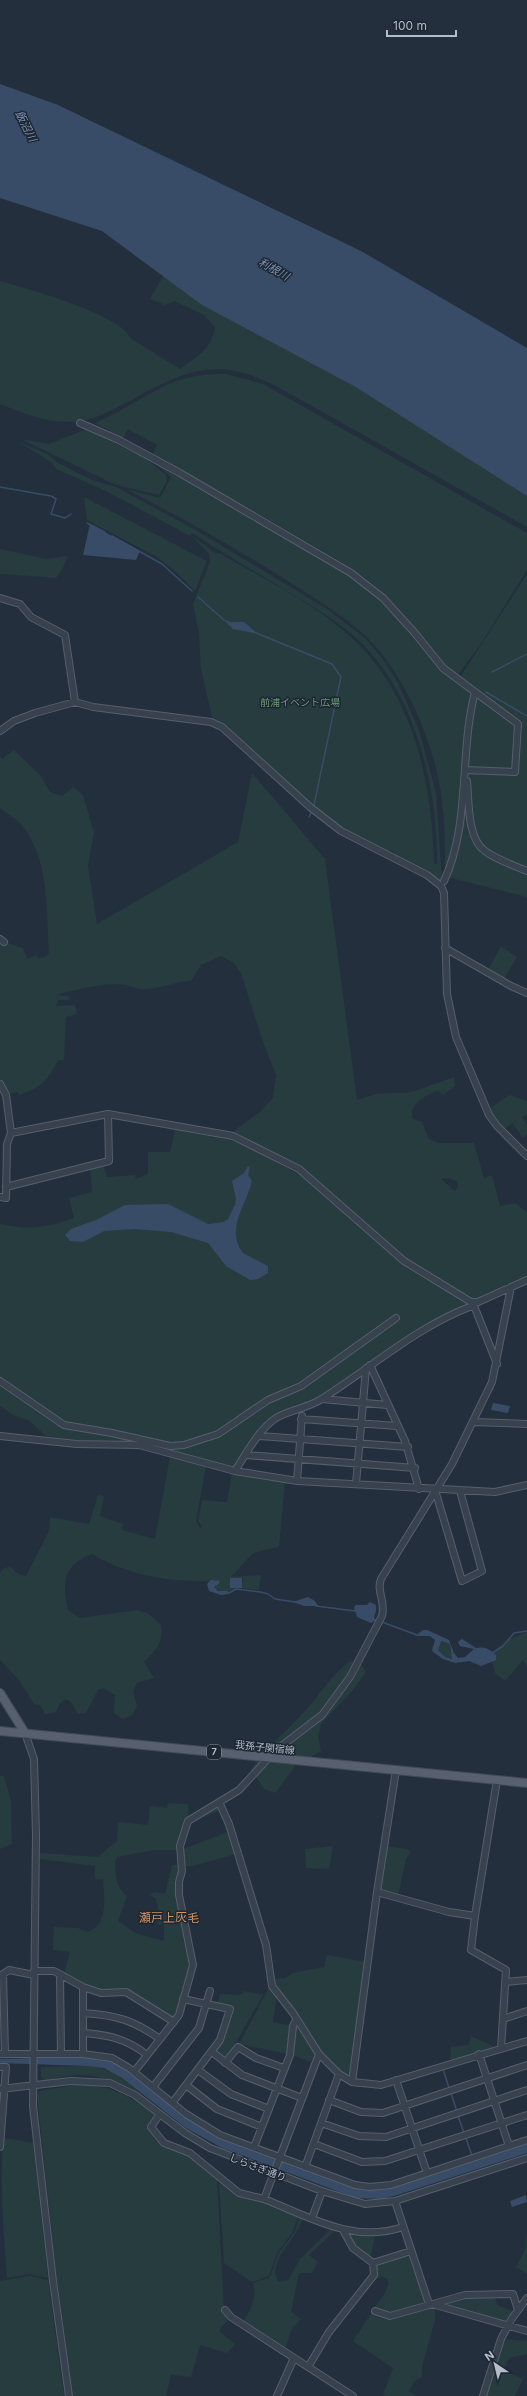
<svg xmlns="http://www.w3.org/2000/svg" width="527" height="2396" viewBox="0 0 527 2396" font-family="Inter,'Noto Sans JP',sans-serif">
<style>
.green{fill:#263c3f;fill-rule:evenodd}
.water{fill:#394c67;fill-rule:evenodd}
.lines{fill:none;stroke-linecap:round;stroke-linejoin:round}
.stream{stroke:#394c67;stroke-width:1.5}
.minor-casing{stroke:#565f6c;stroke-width:8}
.major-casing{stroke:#414a57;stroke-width:10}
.minor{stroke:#38414e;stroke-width:6}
.major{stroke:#56606e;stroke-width:8}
.labels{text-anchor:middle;stroke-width:3;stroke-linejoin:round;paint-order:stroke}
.shield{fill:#1d2633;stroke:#878f9c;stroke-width:1}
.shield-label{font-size:9px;font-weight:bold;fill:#b4bcc9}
.park-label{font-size:10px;fill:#6b9a76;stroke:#1d2633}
.street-label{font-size:10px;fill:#b4bcc9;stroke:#1d2633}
.water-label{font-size:11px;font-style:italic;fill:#7c92b1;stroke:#1d2633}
.quarter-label{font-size:12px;fill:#d59563;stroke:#1d2633}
</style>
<rect width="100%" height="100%" fill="#242f3e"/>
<path class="green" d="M 164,275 L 354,386 L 509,483 L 527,496 L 527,527 L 287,392 C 223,357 195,365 133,399 C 116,408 99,418 80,421 C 51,425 26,414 0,404 L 0,281 C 25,288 123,315 130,338 L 180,369 C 196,357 213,348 215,327 L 204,315 L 175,301 L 165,305 L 150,299 Z
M 226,374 L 263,384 L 527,533 L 527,570 L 480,645 L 457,676 C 426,654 410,616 381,591 C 357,570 328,554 300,538 C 251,509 201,482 152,455 L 157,445 L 128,429 L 122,440 L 118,435 L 95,423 C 125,411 153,388 183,379 C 197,375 211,374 226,374 Z
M 85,430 L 89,430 L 145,458 L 166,475 L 167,481 L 159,495 L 116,485 L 21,439 L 48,444 Z
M 19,442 L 47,454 L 58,463 L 92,480 L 116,487 L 194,529 L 327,609 L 365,638 L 382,658 L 398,683 L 419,730 L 436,793 L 442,880 L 438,881 L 393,855 L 394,851 L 386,851 L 374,846 L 339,826 L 307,800 L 226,725 L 212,717 L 201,669 L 199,633 L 193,604 L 210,562 L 209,554 L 191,535 L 215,553 L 221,554 C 265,580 315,603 352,638 C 414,695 432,782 434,863 L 437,865 C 438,788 415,690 355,637 C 330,615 300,599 272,582 C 245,566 218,550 192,533 L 190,536 L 106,491 L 56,469 L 51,462 Z
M 149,459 L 327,558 L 381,597 L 435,662 L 473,692 L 456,829 L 445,876 C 445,851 445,826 442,801 C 436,749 410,686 376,647 C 355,623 328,607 302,590 C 245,553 186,520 126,489 L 160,498 L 171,477 Z
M 84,497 L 207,561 L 195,591 L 175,571 L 157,557 L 87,520 Z
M 0,549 L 46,559 L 67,556 L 63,568 L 56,578 L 2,574 L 0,574 Z
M 527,574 L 527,870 L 486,851 L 474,837 L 466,773 L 516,774 L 519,728 L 459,679 Z
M 475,696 L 515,723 L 514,770 L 466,768 Z
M 14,750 L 41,776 L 50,792 L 62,796 L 73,787 L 83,795 L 94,832 L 88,866 L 97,924 L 238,842 L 252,773 L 325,859 L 357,1100 L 375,1094 L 412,1092 L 454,1077 L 455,1086 L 443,1095 L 438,1091 C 426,1094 407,1106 413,1119 L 422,1122 L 429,1139 L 440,1143 L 474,1143 L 484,1178 L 492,1175 L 500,1206 L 515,1203 L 527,1212 L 527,1279 L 482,1298 L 470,1300 L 416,1268 L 312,1177 L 234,1134 L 235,1130 L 261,1111 L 273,1098 L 276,1075 L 262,1039 L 241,973 L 233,962 L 221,956 L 201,965 L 191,981 C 173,982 163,988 146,989 C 139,990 132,986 125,985 C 105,982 75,990 55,995 L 70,996 L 69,1000 L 58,1000 L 56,1006 L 75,1005 L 77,1014 L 66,1017 L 64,1060 L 58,1060 C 48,1081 41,1087 19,1095 L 18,1092 L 8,1094 L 0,1080 L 0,941 L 23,948 L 27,959 L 37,955 L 37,958 L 45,957 L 49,953 C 46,912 50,863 24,828 C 19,820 7,814 0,808 L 0,756 L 2,759 ZM 449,1178 L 457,1181 L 458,1187 L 455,1191 L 441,1179 Z
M 467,815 L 477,847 L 527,873 L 527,897 L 447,877 L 462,816 Z
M 501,946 L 517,957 L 504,979 L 488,970 Z
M 509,1095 L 527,1101 L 527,1114 L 522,1117 L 527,1125 L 527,1134 L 523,1138 L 513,1123 L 504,1129 L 488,1110 Z
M 175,1130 L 236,1141 L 304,1177 L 408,1268 L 468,1305 L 423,1327 L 311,1404 L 276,1418 L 236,1466 L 232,1467 L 117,1440 L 77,1440 L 46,1436 L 28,1420 L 13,1415 L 0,1406 L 0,1224 C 29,1230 46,1228 74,1218 L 69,1198 L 92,1192 L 90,1167 L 103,1164 L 107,1177 L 135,1175 L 136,1179 L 148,1174 L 148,1152 L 170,1152 Z
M 170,1456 L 206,1466 L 196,1521 L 200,1528 L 202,1526 L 198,1521 L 202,1500 L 227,1502 L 232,1473 L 285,1481 L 279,1547 L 253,1553 L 231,1577 L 261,1575 L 259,1590 L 242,1588 L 222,1592 L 214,1588 L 218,1585 L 219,1581 C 176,1583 130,1577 92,1554 C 63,1565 62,1583 68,1610 L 80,1618 L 138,1610 L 149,1614 L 161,1625 C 164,1643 156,1650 144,1662 L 154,1678 L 137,1683 L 133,1691 L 137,1707 L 131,1716 L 122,1719 L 114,1713 L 115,1695 L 103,1688 L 98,1690 L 86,1713 L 78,1714 L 71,1702 L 65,1699 L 60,1703 L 56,1712 L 45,1714 L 40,1705 L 34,1704 L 18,1679 L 0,1660 L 0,1573 L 4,1568 L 10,1567 L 18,1574 L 26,1576 L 49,1531 L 50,1517 L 89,1524 L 98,1495 L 104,1496 L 100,1516 L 123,1524 L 122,1530 L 155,1539 ZM 230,1578 L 243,1578 L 242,1588 L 230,1588 Z
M 527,1632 L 527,1666 L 523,1660 L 505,1681 L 495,1673 L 490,1654 L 509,1639 Z
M 440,1641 L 450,1644 L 452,1659 L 445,1657 L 438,1650 Z
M 350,1661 L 360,1663 L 366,1672 L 353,1690 L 321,1724 L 318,1737 L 321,1751 L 296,1765 L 275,1793 L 264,1789 L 251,1769 C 266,1748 286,1732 303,1713 C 319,1696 331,1675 350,1661 Z
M 0,1776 L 4,1776 L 11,1801 L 12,1844 L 0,1849 Z
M 168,1803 L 188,1804 L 189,1819 L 179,1850 L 153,1850 L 118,1857 L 115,1861 C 115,1875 116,1887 127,1896 L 118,1921 L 135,1933 L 164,1941 L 164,1924 L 157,1925 L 159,1914 L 156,1899 L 149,1894 L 156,1892 L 165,1894 L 172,1865 L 180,1865 L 179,1879 L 192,1961 L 177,2014 L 173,2018 L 124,1989 L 107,1991 L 86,1986 L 64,1974 L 70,1952 L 53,1950 L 54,1927 L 78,1928 L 87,1932 C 109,1925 104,1898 103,1879 L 95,1879 L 95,1866 L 40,1859 L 40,1853 L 98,1857 L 117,1841 L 118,1822 L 148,1825 L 150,1806 L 167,1808 Z
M 219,1806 L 236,1854 L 193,1866 L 184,1866 L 181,1850 L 227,1832 L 219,1811 L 189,1823 Z
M 333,1846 L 329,1869 L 306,1868 L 305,1849 Z
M 385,1846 L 407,1849 L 411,1852 L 406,1859 L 398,1896 L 379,1891 Z
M 327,1955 L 365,1962 L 354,2036 L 351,2080 C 322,2064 286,2008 271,1979 L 285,1978 L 293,1973 L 324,1967 Z
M 270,1986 L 277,1996 L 273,2022 L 291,2026 L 288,2054 L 239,2044 Z
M 244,1991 L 263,1995 L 229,2055 L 223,2058 L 216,2051 L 225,2035 L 232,2008 L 217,2005 L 220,1994 L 240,1995 Z
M 298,2026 L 315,2052 L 311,2062 L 292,2055 L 295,2028 Z
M 471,2036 L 497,2048 L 451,2060 L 450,2047 L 469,2045 Z
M 89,2066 C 111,2067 127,2082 143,2096 C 125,2083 102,2075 79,2075 C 68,2075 56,2079 45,2081 L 41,2077 L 41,2067 Z
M 75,2085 C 108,2084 130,2095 156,2116 L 150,2124 L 171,2149 L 188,2154 L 217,2178 L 224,2311 L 229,2318 L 219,2331 L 235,2344 L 227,2353 L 200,2345 L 191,2377 L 171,2375 L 166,2396 L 73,2396 L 57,2279 L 37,2095 L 40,2091 Z
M 3,2138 L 33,2143 L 48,2278 L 29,2274 L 7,2278 C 3,2231 0,2185 3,2138 Z
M 219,2180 L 299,2215 L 292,2233 L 278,2251 L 269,2276 L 252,2282 L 224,2263 Z
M 300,2216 L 303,2217 C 300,2237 264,2262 279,2282 L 288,2280 L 300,2259 L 332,2228 L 336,2230 L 309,2255 L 318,2262 L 312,2273 L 299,2273 L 291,2312 L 301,2319 L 291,2330 L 285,2350 L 243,2322 C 251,2309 257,2299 253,2283 L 269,2278 L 271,2274 L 278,2254 L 295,2231 Z
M 527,2229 L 527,2274 L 516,2267 L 525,2250 Z
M 351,2234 L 375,2236 L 370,2260 L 355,2247 L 349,2237 Z
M 408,2254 L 425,2300 L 423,2303 L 389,2314 L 374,2308 L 385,2293 L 389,2282 L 383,2276 L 376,2279 L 376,2265 Z
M 30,2276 L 48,2280 L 64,2396 L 0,2396 L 0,2281 Z
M 495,2297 L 497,2305 L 515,2312 L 507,2325 L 438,2305 L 466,2298 Z
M 435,2306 L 435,2320 L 422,2367 L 422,2377 L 414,2381 L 409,2391 L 416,2396 L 385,2396 L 383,2395 L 393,2368 L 353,2341 L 372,2312 L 391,2318 Z
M 502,2339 L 527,2341 L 527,2354 L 509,2358 L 504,2370 L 523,2379 L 515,2396 L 485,2396 Z"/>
<path class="water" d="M 0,84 L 58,105 L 361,251 L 527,348 L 527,496 L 354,386 L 202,305 L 102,231 L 0,198 Z
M 90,524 L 140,551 L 136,560 L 83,555 Z
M 223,619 L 230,622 L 244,622 L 258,634 L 233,629 Z
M 248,1166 L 250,1167 L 248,1175 L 252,1181 C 246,1206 225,1229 243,1253 L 268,1266 L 268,1273 L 258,1279 L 250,1280 L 226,1266 L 208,1243 L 171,1232 L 134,1229 L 104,1231 L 83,1242 L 70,1241 L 65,1235 L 71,1229 L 96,1220 L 125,1205 L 168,1204 L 208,1224 L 224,1222 L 228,1219 L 235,1205 L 236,1199 L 232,1181 L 244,1173 Z
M 493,1403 L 510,1406 L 508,1413 L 491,1410 Z
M 230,1578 L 242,1578 L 242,1588 L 230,1588 Z
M 211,1580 L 220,1581 L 218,1585 L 214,1587 L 218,1591 L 228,1591 L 229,1594 L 221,1595 L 209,1591 L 207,1584 Z
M 308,1597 L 315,1601 L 318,1606 L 304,1606 L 293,1602 Z
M 370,1602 L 376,1605 L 376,1611 L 374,1617 L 376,1620 L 371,1623 L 357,1617 L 354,1607 L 356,1605 L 367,1605 Z
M 423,1630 L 427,1630 L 449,1640 L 454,1653 L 458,1658 L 465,1657 L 474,1649 L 460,1646 L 458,1642 L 462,1639 L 476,1648 C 485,1646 489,1649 496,1655 L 496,1660 L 481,1666 L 469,1661 L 455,1663 L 443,1659 L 432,1651 L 435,1640 L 430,1636 L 415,1636 ZM 441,1641 L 450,1644 L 452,1659 L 445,1657 L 438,1650 Z
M 88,2057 L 108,2060 L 119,2065 L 207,2131 L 238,2145 L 354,2188 L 377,2190 L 393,2187 L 527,2143 L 527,2153 L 397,2195 L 382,2199 L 356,2198 L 222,2148 L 186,2128 L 122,2078 L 104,2068 L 88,2066 L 0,2063 L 0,2059 Z
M 526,2195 L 527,2202 L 512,2207 L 510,2201 Z"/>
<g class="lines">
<path class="stream" d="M 0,487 L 51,496 L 56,499 L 51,514 L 65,518 L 71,514
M 87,523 L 105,532
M 112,536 L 162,564 L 192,591
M 198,597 L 224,620
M 256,633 L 332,664 L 341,677 L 314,805
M 492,672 L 527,654
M 486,692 L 527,716
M 309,817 L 311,813
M 229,1593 L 236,1589 L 260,1592 L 268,1594 L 275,1599 L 295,1602
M 316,1606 L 355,1611
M 382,1622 L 417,1635
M 492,1653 L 503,1646 L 514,1633 L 527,1631
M 443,2069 L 449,2088
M 451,2093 L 457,2112
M 458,2116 L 464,2133
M 466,2138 L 472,2156"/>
<defs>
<path id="minor" d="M 80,423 L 119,440 L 180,473 L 351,573 L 383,598 L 414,632 L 443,668 L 475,692 C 459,753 471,823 444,881
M 0,598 L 20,604 L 31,617 L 65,635 L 75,702
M 0,731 L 14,721 L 35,713 L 75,702 L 93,707 L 211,722 L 222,727 L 310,807 L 341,831 L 427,875 L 441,886 L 444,893 L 447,994 L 456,1037 L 489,1115 L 497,1126 L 527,1156
M 465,770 L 515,772 L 518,724 L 475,692
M 467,781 C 469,801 467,839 485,851 C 497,860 513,865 527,871
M 0,939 L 4,942
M 445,948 L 511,986 L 527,993
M 0,1084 L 6,1095 L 11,1133 L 108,1114 L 233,1136 L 299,1169 L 404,1261 L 471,1302 L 478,1302 L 527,1280
M 6,1187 L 109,1161 L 108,1114
M 0,1197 L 6,1198 L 7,1144 L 11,1133
M 473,1303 L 497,1364
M 370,1365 L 405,1441 L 419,1489
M 0,1381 L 64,1425 L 112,1433 L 170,1446 L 184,1445 L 218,1434 L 268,1400 L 301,1386 L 396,1318
M 322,1399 L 387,1405
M 301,1419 L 397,1426
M 474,1422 L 527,1424
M 0,1436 L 77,1444 L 139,1445 L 235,1471 L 297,1481 L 495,1492 L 527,1485
M 260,1436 L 408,1447
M 246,1455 L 415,1468
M 235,1471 C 246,1454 259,1429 276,1418 C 290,1410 307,1408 320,1400 C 371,1368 416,1327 472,1306
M 297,1481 L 302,1416
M 356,1484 L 366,1368
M 435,1490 L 462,1581 L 482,1571 L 460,1491
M 25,1733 L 34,1759 L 36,1835 L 33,2106 L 53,2281 L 69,2396
M 220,1804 L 229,1824 L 266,1945 L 272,1986 L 293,2013 L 319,2054 L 339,2074 L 352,2082 L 381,2085 L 527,2041
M 377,1892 L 449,1912 L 475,1916 L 497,1780
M 475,1916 L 471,1950 L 506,1970 L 501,2049
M 34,1971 L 54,1971 L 83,1987 L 101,1993 L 126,1992 L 174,2022
M 3,1974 L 5,2054
M 60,1975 L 61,2054
M 0,1976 L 9,1970 L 34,1975
M 505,1982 L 527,1980
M 83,2013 C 116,2015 133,2020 160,2039
M 503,2019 L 527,2011
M 84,2033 C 109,2035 127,2039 147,2055
M 212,2052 L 242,2075 L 302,2098
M 0,2054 L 83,2054 L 112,2058 L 129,2068 L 186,2114 L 220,2135 L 355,2185 L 370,2187 L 391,2185 L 527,2140
M 83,2054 L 83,1987
M 319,2054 L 264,2199 C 310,2217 353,2244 403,2227
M 479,2054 L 509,2146
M 225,2063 L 238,2047 L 256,2058 L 284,2068
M 0,2067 L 6,2067 L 0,2147
M 198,2070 L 231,2094 L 269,2109
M 134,2072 L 179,2015 L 193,1965 L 179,1895 L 179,1882 L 182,1871 L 180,1846 L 188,1821 L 239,1790 L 275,1751 L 322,1715 L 350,1677 L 382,1616 C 386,1602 376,1591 381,1579 L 452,1464 L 492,1382 L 511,1287
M 396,2080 L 427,2173
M 352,2082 L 377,1892 L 396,1770
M 186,2085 L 217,2109 L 262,2127
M 153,2087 L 199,2028 L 210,1991
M 0,2089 L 71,2081 L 110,2083 L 135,2095 L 185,2133 L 210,2148 L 322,2191 L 365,2204 L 395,2201 L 527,2158
M 329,2100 L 361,2112 L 383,2113 L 527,2065
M 173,2102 L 220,2040 L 230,2009 L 183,1999
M 160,2114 L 151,2127 L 164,2143 L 190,2153 L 239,2193 L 264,2199
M 321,2123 L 359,2136 L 386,2137 L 527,2090
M 314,2144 L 362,2162 L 385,2161 L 527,2115
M 254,2147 L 290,2055 L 293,2026 L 296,2020
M 305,2167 L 339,2074
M 395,2201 L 429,2304
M 312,2218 L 322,2191
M 373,2263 L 411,2251
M 432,2304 L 527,2331
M 225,2310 L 231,2317 L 353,2396
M 375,2311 L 390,2316 L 465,2295 L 513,2294 L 518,2310
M 308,2367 L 329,2332 L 374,2275 L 373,2263 L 353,2248 L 343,2230
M 277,2396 L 294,2358
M 483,2396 L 501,2339 L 511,2320 L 527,2298"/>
<path id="major" d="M 0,1693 L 25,1733
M 0,1731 L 527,1783"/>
</defs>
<use href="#minor" class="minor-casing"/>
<use href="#major" class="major-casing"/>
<use href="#minor" class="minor"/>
<use href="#major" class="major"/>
</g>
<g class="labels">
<rect class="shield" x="207" y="1745" width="14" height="14" rx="3"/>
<g class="shield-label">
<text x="214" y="1755">7</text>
</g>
<g class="park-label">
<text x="300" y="706">前浦イベント広場</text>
</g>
<g class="street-label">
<text transform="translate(265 1747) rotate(6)" y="4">我孫子関宿線</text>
<text transform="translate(258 2167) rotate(21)" y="4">しらさぎ通り</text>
</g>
<g class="water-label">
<text transform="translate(26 126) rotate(63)" y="4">飯沼川</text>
<text transform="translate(274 269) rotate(29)" y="4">利根川</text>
</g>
<g class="quarter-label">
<text x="169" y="1922">瀬戸上灰毛</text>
</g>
</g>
<g transform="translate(495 2364) rotate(325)" stroke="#1d2633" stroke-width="3" paint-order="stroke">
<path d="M0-3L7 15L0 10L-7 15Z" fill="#b4bcc9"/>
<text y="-6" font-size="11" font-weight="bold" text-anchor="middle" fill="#b4bcc9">N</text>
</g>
<path d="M387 30v6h69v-6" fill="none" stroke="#b4bcc9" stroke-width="2"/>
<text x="393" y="30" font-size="12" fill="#b4bcc9" stroke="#1d2633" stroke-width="3" paint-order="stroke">100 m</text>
</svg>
